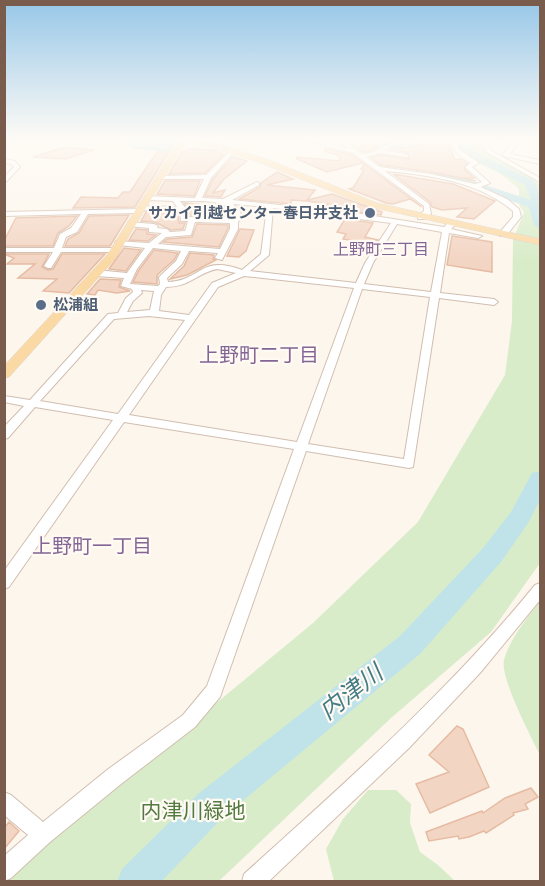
<svg xmlns="http://www.w3.org/2000/svg" width="545" height="886" viewBox="0 0 545 886" font-family="'DejaVu Sans','Noto Sans JP',sans-serif">
<style>
.green{fill:#d8ecc9}
.water{fill:#bfe3e8;stroke:#a5d3da;stroke-width:1.5}
.lines{fill:none;stroke-linecap:round;stroke-linejoin:round}
.stream{stroke:#a5d3da;stroke-width:2}
.river{fill:#bfe3e8;fill-rule:evenodd}
.building{fill:#f3d5c3;stroke:#e6bba3;stroke-width:1.5}
.minor-casing{stroke:#d1beb0;stroke-width:2}
.major-casing{stroke:#dad1cd;stroke-width:1}
.minor{fill:#fff;fill-rule:evenodd}
.major{fill:#fbd9a5;fill-rule:evenodd}
.service-dot{fill:#5c6f8a;stroke:#fffaf3;stroke-width:2}
.labels{text-anchor:middle;stroke-width:4.5;stroke-linejoin:round;paint-order:stroke}
.far-service-label{font-size:15px;font-weight:bold;fill:#4e5e75;stroke:#fffaf3;text-anchor:end}
.far-neighbourhood-label{font-size:16px;fill:#846695;stroke:#fffaf3}
.neighbourhood-label{font-size:20px;fill:#846695;stroke:#fffaf3}
.near-park-label{font-size:21px;fill:#537a41;stroke:#fffaf3}
.near-water-label{font-size:24px;font-style:italic;fill:#437c86;stroke:#fffaf3}
</style>
<rect width="100%" height="100%" fill="#fdf6ec"/>
<path class="green" d="M 456,138 L 481,138 L 480,142 C 489,165 525,166 540,185 L 540,563 L 491,632 L 391,718 L 219,881 L 4,881 L 53,838 L 313,623 L 418,522 L 505,375 L 512,321 L 513,240 L 524,212 L 519,205 L 519,189 C 513,184 507,178 500,174 C 486,165 456,158 456,138 Z
M 540,601 L 540,755 C 531,737 500,678 504,660 C 510,638 527,619 540,601 Z
M 368,790 L 396,790 L 411,804 L 410,823 L 420,852 L 438,865 L 455,881 L 334,881 L 326,849 L 343,819 Z"/>
<path class="water" d="M 131,138 L 167,138 L 173,146 L 170,151 L 136,148 L 126,141 Z"/>
<g class="lines">
<path class="stream" d="M 411,167 L 418,171
M 440,175 L 444,175"/>
<path class="river" d="M 458,138 L 468,138 L 468,147 L 472,151 L 534,181 L 540,194 L 540,229 L 534,225 L 529,207 L 440,177 L 418,160 L 388,146 L 397,144 L 426,156 L 448,173 L 531,200 L 525,185 L 464,155 L 458,147 Z
M 540,471 L 540,500 L 528,523 L 501,562 L 420,654 L 222,818 L 161,882 L 117,882 L 122,869 L 198,794 L 400,636 L 483,548 L 511,512 L 532,473 Z"/>
</g>
<path class="building" d="M 344,138 L 372,138 L 384,143 L 370,151 L 363,152 Z
M 421,138 L 446,138 L 455,160 L 461,159 L 467,163 L 464,169 L 474,178 L 463,178 L 476,181 L 431,172 L 381,165 L 371,158 L 379,155 L 409,159 L 408,153 L 391,149 L 421,146 L 423,143 Z
M 61,148 L 73,148 L 94,150 L 65,159 L 33,157 Z
M 325,148 L 352,155 L 363,163 L 327,172 L 297,159 L 297,157 L 339,161 L 340,156 L 325,151 Z
M 190,149 L 213,150 L 224,154 L 205,173 L 169,174 L 182,152 Z
M 157,152 L 169,152 L 135,207 L 73,208 L 81,197 L 118,198 L 123,192 L 130,192 Z
M 233,157 L 247,161 L 224,179 L 213,193 L 225,190 L 221,197 L 205,196 L 213,179 Z
M 364,164 L 422,207 L 410,199 L 393,204 L 386,203 L 349,189 L 353,188 L 364,170 L 361,169 Z
M 277,172 L 293,179 L 267,185 L 315,190 L 307,200 L 332,194 L 382,212 L 381,215 L 325,208 L 328,204 L 307,201 L 291,200 L 291,204 L 239,199 L 260,187 L 261,183 Z
M 393,174 L 453,184 L 495,201 L 474,219 L 457,217 L 467,208 L 442,210 L 432,207 L 430,202 Z
M 165,181 L 200,181 L 194,196 L 157,194 Z
M 184,203 L 219,206 L 230,215 L 190,215 Z
M 146,212 L 178,213 L 179,223 L 185,223 L 183,229 L 171,230 L 155,222 L 141,221 Z
M 129,215 L 110,246 L 65,246 L 68,239 L 79,233 L 89,216 Z
M 77,216 L 69,226 L 58,233 L 53,246 L 4,246 L 4,241 L 16,218 Z
M 345,219 L 373,223 L 365,237 L 378,240 L 369,253 L 353,251 L 361,242 L 343,239 L 346,234 L 337,232 Z
M 197,224 L 228,225 L 228,228 L 219,247 L 163,242 L 167,239 L 192,237 Z
M 136,229 L 147,230 L 147,234 L 156,235 L 148,241 L 129,240 Z
M 240,229 L 254,230 L 246,251 L 239,257 L 227,256 Z
M 452,236 L 492,242 L 492,272 L 447,265 Z
M 124,248 L 141,250 L 126,271 L 109,269 Z
M 154,250 L 178,253 L 174,260 L 157,275 L 157,284 L 133,282 L 139,270 Z
M 190,253 L 214,255 L 213,259 L 216,260 L 187,275 L 170,279 L 184,266 Z
M 4,254 L 49,254 L 42,267 L 48,270 L 53,269 L 62,254 L 105,254 L 69,293 L 43,291 L 57,279 L 18,278 L 35,264 L 7,264 L 14,258 Z
M 100,279 L 121,280 L 119,287 L 130,291 L 117,293 L 98,290 L 95,295 L 87,294 Z
M 457,726 L 463,729 L 489,787 L 430,813 L 416,784 L 449,772 L 429,755 Z
M 531,788 L 538,797 L 525,804 L 528,809 L 513,813 L 514,815 L 486,833 L 484,831 L 469,837 L 459,839 L 458,836 L 429,841 L 426,832 L 482,811 L 483,813 L 505,798 Z
M 9,822 L 19,831 L 4,849 L 4,828 Z"/>
<g class="lines">
<defs>
<path id="minor" d="M 297,138 L 307,138 L 348,149 L 333,138 L 340,138 L 362,154 L 371,153 L 393,141 L 415,141 L 413,138 L 419,138 L 421,144 L 394,145 L 384,150 L 408,155 L 408,157 L 379,153 L 366,157 L 380,167 L 431,174 L 475,184 L 482,182 L 465,167 L 471,163 C 460,157 452,151 449,138 L 455,138 L 459,149 L 479,163 L 472,167 L 490,183 L 481,187 L 507,199 L 519,209 L 521,217 L 506,236 L 500,236 L 500,232 L 513,217 L 513,211 C 479,182 430,175 385,171 L 429,204 L 431,214 L 424,219 L 418,219 L 418,215 L 424,211 L 424,206 L 353,153 Z
M 483,138 L 489,138 L 488,145 L 492,151 L 540,178 L 540,182 L 488,153 L 482,145 Z
M 517,138 L 523,138 L 509,154 L 540,160 L 540,164 L 503,156 L 503,154 Z
M 525,138 L 540,138 L 540,142 Z
M 232,149 L 235,151 L 211,178 L 202,198 L 223,199 L 257,182 L 259,183 L 259,185 L 232,200 L 355,213 L 444,227 L 449,222 L 455,222 L 456,224 L 451,229 L 482,236 L 478,238 L 449,233 L 440,293 L 494,299 L 498,302 L 494,305 L 439,298 L 413,467 L 409,468 L 306,451 L 220,697 L 195,727 L 121,784 L 50,842 L 11,878 L 4,881 L 4,856 L 28,835 L 4,815 L 4,792 L 11,795 L 43,822 L 107,770 L 183,715 L 207,686 L 294,449 L 124,422 L 9,587 L 4,589 L 4,571 L 113,420 L 35,407 L 8,438 L 4,439 L 4,427 L 24,406 L 4,402 L 4,396 L 30,400 L 108,314 L 118,313 L 126,298 L 133,292 L 132,289 L 121,286 L 124,278 L 96,276 L 92,273 L 96,270 L 127,273 L 145,248 L 119,245 L 115,243 L 116,241 L 149,243 L 162,233 L 149,232 L 149,228 L 128,226 L 128,222 L 154,224 L 158,226 L 157,228 L 167,229 L 170,232 L 185,231 L 188,221 L 181,221 L 180,211 L 142,210 L 139,213 L 88,214 L 77,232 L 66,237 L 62,248 L 115,248 L 119,250 L 118,252 L 61,252 L 51,268 L 48,268 L 44,266 L 53,252 L 4,252 L 4,248 L 54,248 L 60,234 L 71,228 L 81,214 L 4,216 L 4,212 L 137,209 L 140,206 L 177,207 L 173,201 L 147,200 L 144,198 L 147,196 L 195,198 L 204,179 L 160,179 L 157,177 L 158,176 L 206,175 ZM 180,201 C 197,202 229,197 234,217 L 188,217 L 188,212 ZM 233,204 L 267,207 L 261,254 L 242,270 C 200,254 201,281 168,282 L 167,278 L 182,264 L 189,251 L 218,253 L 215,258 L 222,260 L 238,229 L 238,222 L 242,218 L 240,211 ZM 273,208 L 391,223 L 365,263 L 356,283 L 250,271 L 269,255 ZM 195,222 L 230,223 L 230,229 L 220,249 L 158,244 L 166,237 L 191,235 ZM 397,224 L 442,232 L 431,292 L 364,284 L 373,263 ZM 153,248 L 181,251 L 176,261 L 159,277 L 160,284 L 158,286 L 130,284 L 137,269 ZM 217,269 L 236,273 L 212,283 L 189,315 L 159,311 L 161,295 L 166,287 C 190,287 197,273 217,269 ZM 244,276 L 354,288 L 297,442 L 129,415 L 218,287 ZM 362,289 L 430,297 L 404,459 L 308,444 ZM 141,290 L 154,291 L 150,310 L 127,312 L 133,301 L 142,293 ZM 149,316 L 185,320 L 118,414 L 40,401 L 114,319 Z
M 4,159 L 15,161 L 20,167 L 4,184 L 4,177 L 14,167 L 11,164 L 4,163 Z
M 540,583 L 540,600 L 480,673 L 409,748 L 268,882 L 242,882 L 244,874 C 346,782 448,692 535,585 Z"/>
<path id="major" d="M 181,138 L 197,138 L 264,158 L 377,203 L 540,239 L 540,245 L 371,207 L 258,162 L 187,140 L 115,259 L 9,377 L 4,378 L 4,366 L 107,255 Z"/>
</defs>
<use href="#minor" class="minor-casing"/>
<use href="#major" class="major-casing"/>
<use href="#minor" class="minor"/>
<use href="#major" class="major"/>
</g>
<linearGradient id="sky" x2="0" y2="1"><stop stop-color="#97c7e8"/><stop offset="0.53" stop-color="#fefbf6"/><stop offset="1" stop-color="#fefbf6" stop-opacity="0"/></linearGradient>
<rect width="545" height="262" fill="url(#sky)"/>
<g class="service-dot">
<circle cx="370" cy="213" r="6"/>
<circle cx="41" cy="305" r="6"/>
</g>
<g class="labels">
<g class="far-service-label">
<text x="358" y="218">サカイ引越センター春日井支社</text>
<text x="53" y="310" text-anchor="start">松浦組</text>
</g>
<g class="far-neighbourhood-label">
<text x="381" y="255">上野町三丁目</text>
</g>
<g class="neighbourhood-label">
<text x="259" y="362">上野町二丁目</text>
<text x="92" y="553">上野町一丁目</text>
</g>
<g class="near-park-label">
<text x="193" y="818">内津川緑地</text>
</g>
<g class="near-water-label">
<text transform="translate(351 692) rotate(-38)" y="8">内津川</text>
</g>
</g>
<rect width="545" height="886" fill="none" stroke="#7a5c4d" stroke-width="12"/>
</svg>
